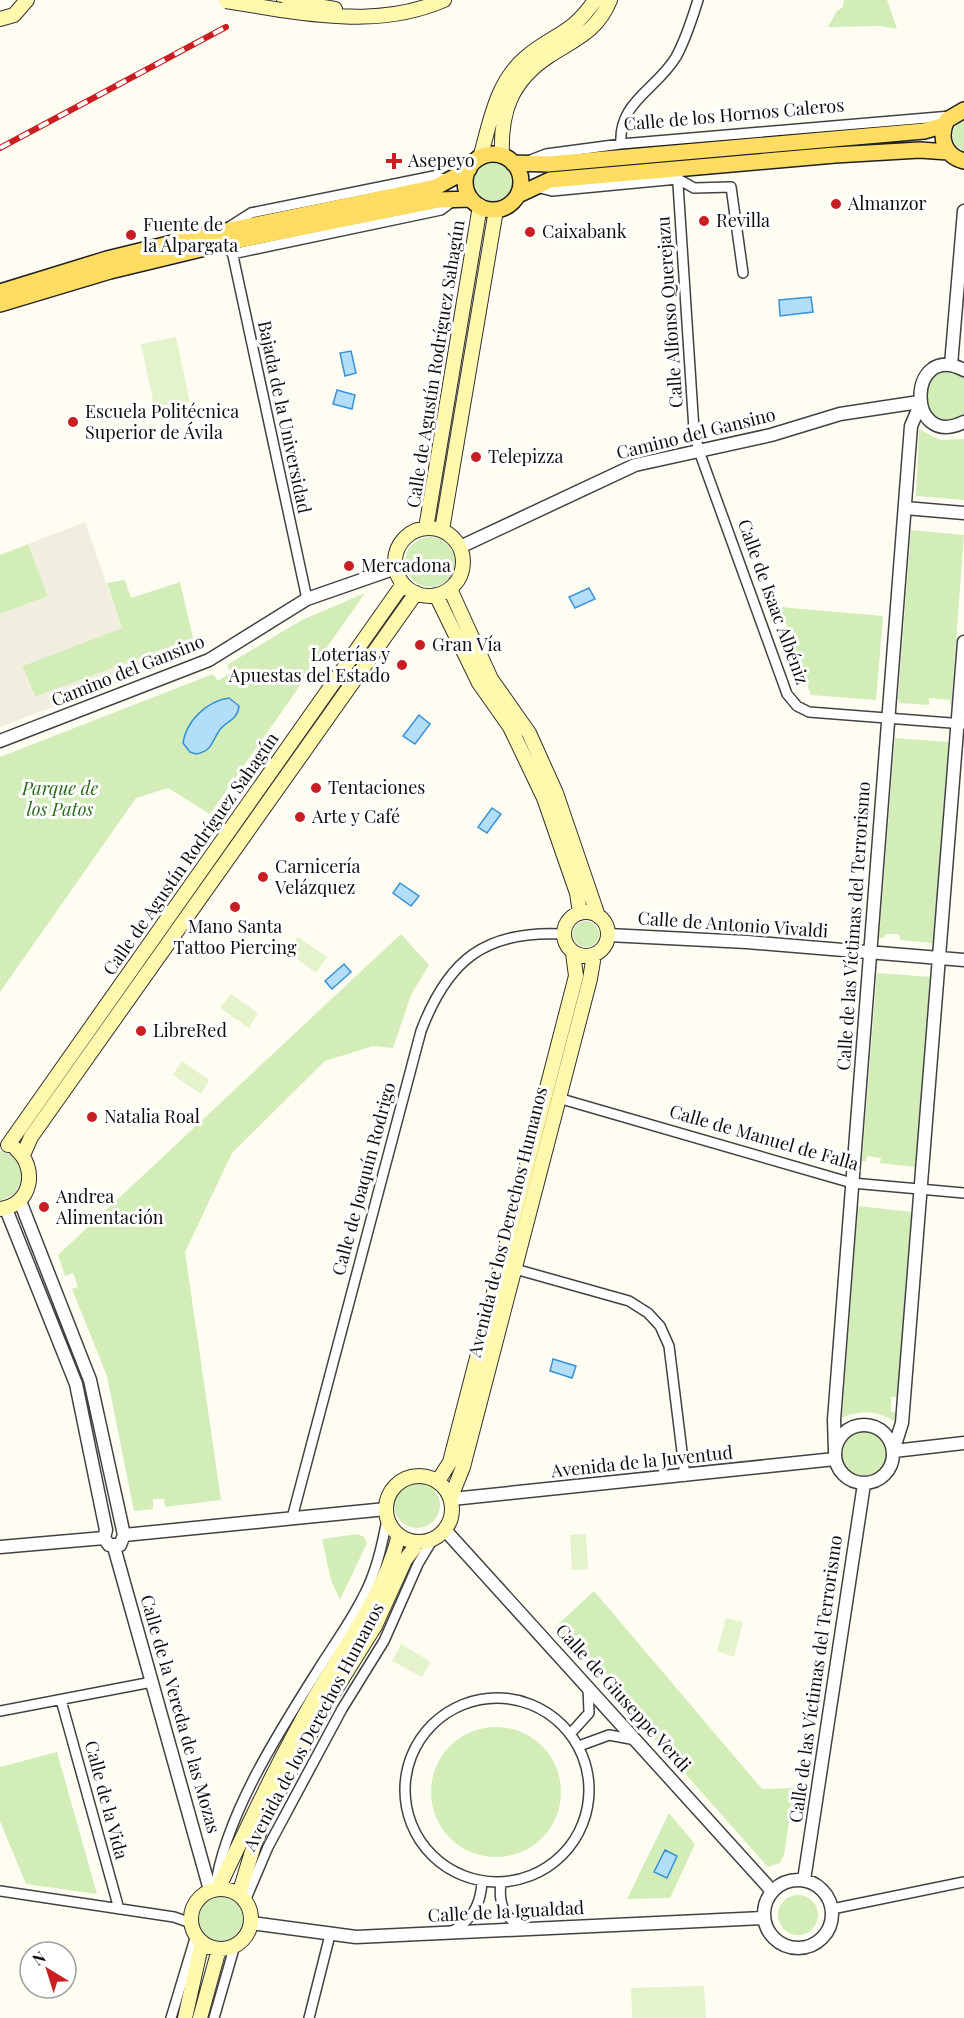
<svg xmlns="http://www.w3.org/2000/svg" width="964" height="2018" viewBox="0 0 964 2018" font-family="'Playfair Display',serif">
<style>
.green{fill:#d2edb8}
.pitch{fill:#e4f3cb}
.plaza{fill:#f1eddf}
.water{fill:#b3defa;stroke:#3692d5;stroke-width:1.5}
.lines{fill:none;stroke-linecap:round;stroke-linejoin:round}
.minor-casing{stroke:#424242;stroke-width:12}
.tertiary-casing{stroke:#424242;stroke-width:15}
.secondary-casing{stroke:#313131;stroke-width:16}
.primary-casing{stroke:#202020;stroke-width:18}
.minor{stroke:#fff;stroke-width:9}
.tertiary{stroke:#fff;stroke-width:12}
.secondary{stroke:#fff8ad;stroke-width:14}
.primary{stroke:#ffdd62;stroke-width:15}
.rail-casing{stroke:#c91e22;stroke-width:6}
.rail{stroke:#fff;stroke-width:4;stroke-dasharray:11;stroke-linecap:butt}
.secondary-bridge-casing{stroke:#313131;stroke-width:16;stroke-linecap:butt}
.secondary-bridge{stroke:#fff8ad;stroke-width:14}
.poi-dot{fill:#c91e22;stroke:#fff;stroke-width:2}
.labels{text-anchor:middle;stroke-width:6;stroke-linejoin:round;paint-order:stroke}
.street-label{font-size:18px;fill:#0f0f0f;stroke:#fff}
.poi-label{font-size:18px;fill:#0f0f0f;stroke:#fff;text-anchor:start}
.park-label{font-size:18px;font-style:italic;fill:#2a6c1b;stroke:#fff}
</style>
<rect width="100%" height="100%" fill="#fffdf2"/>
<path class="green" d="M 844,0 L 887,0 L 897,29 L 880,26 L 828,27 L 837,11 L 843,7 Z
M 964,119 L 964,151 C 949,144 949,127 964,119 Z
M474 182a20 20 0 1 1 40 0a20 20 0 1 1-40 0Z
M 950,370 L 964,376 L 964,414 C 927,439 905,374 950,370 Z
M 919,429 L 940,440 L 964,439 L 964,500 L 916,496 Z
M 911,530 L 964,535 L 951,708 L 950,700 L 929,698 L 929,705 L 900,703 L 898,699 Z
M405 562a25 25 0 1 1 50 0a25 25 0 1 1-50 0Z
M 28,544 L 48,596 L 0,614 L 0,555 Z
M 125,580 L 131,598 L 180,582 L 193,638 L 35,697 L 22,666 L 122,628 L 107,583 Z
M 365,593 L 210,814 L 168,788 L 136,798 L 0,992 L 0,757 L 213,674 L 218,681 L 231,672 L 227,665 L 300,621 Z
M 780,607 L 883,616 L 876,700 L 811,695 Z
M 895,738 L 949,742 L 933,943 L 900,940 L 899,934 L 885,934 L 884,938 L 879,938 Z
M573 934a13 13 0 1 1 26 0a13 13 0 1 1-26 0Z
M 401,934 L 429,965 L 411,995 L 393,1048 L 373,1046 L 325,1061 L 232,1153 L 185,1252 L 221,1500 L 165,1507 L 164,1499 L 153,1499 L 153,1509 L 134,1511 L 107,1376 L 72,1289 L 78,1287 L 73,1273 L 65,1276 L 58,1255 Z
M 877,973 L 931,977 L 915,1167 L 880,1163 L 881,1158 L 867,1156 L 866,1161 L 862,1161 Z
M 0,1151 C 15,1154 22,1164 23,1179 L 14,1194 L 0,1201 Z
M 858,1206 L 912,1212 L 897,1397 L 891,1397 L 891,1412 L 896,1413 L 896,1422 C 877,1411 862,1409 842,1418 Z
M841 1454a24 24 0 1 1 48 0a24 24 0 1 1-48 0Z
M394 1505a23 23 0 1 1 46 0a23 23 0 1 1-46 0Z
M 358,1534 L 364,1537 L 367,1543 L 340,1600 L 331,1580 L 322,1539 Z
M 594,1591 L 762,1789 L 794,1788 L 784,1855 L 780,1863 L 768,1867 L 633,1715 L 640,1709 L 634,1702 L 626,1708 L 554,1628 Z
M431 1792a65 65 0 1 1 130 0a65 65 0 1 1-130 0Z
M 57,1752 L 97,1894 L 26,1884 L 0,1821 L 0,1767 Z
M 669,1813 L 695,1844 L 670,1898 L 627,1899 Z
M778 1915a20 20 0 1 1 40 0a20 20 0 1 1-40 0Z
M199 1919a22 22 0 1 1 44 0a22 22 0 1 1-44 0Z"/>
<path class="pitch" d="M 176,337 L 190,402 L 155,410 L 141,344 Z
M 298,937 L 327,957 L 316,973 L 288,952 Z
M 231,994 L 258,1013 L 249,1028 L 220,1008 Z
M 182,1061 L 209,1080 L 201,1094 L 173,1075 Z
M 586,1534 L 588,1569 L 572,1570 L 570,1535 Z
M 726,1618 L 743,1622 L 734,1657 L 717,1651 Z
M 401,1644 L 431,1662 L 422,1677 L 392,1661 Z
M 704,1986 L 706,2018 L 632,2018 L 631,1988 Z"/>
<path class="plaza" d="M 85,522 L 122,628 L 22,666 L 34,697 L 193,638 L 194,653 L 0,727 L 0,614 L 48,596 L 28,544 Z"/>
<path class="water" d="M 811,297 L 813,312 L 780,316 L 779,300 Z
M 351,351 L 356,373 L 345,376 L 340,353 Z
M 337,390 L 355,395 L 352,409 L 333,404 Z
M 589,588 L 595,599 L 575,608 L 569,597 Z
M 229,698 L 239,706 C 238,721 225,721 219,731 C 211,743 212,751 196,754 L 190,752 L 183,743 C 186,721 207,701 229,698 Z
M 419,715 L 430,724 L 415,744 L 403,736 Z
M 492,808 L 501,814 L 487,833 L 478,827 Z
M 400,883 L 419,896 L 411,906 L 393,893 Z
M 344,964 L 351,972 L 332,989 L 325,981 Z
M 553,1359 L 576,1366 L 572,1378 L 550,1371 Z
M 665,1850 L 677,1856 L 667,1878 L 654,1872 Z"/>
<g class="lines">
<defs>
<path id="minor" d="M 621,144 C 618,102 656,90 676,57 C 686,39 692,19 698,0
M 528,161 L 546,154 L 621,144 L 951,116
M 677,169 L 694,430 L 699,451 L 787,694 L 797,706 L 809,712 L 964,724
M 536,187 L 552,191 L 678,179 L 694,188 L 731,187 L 743,273
M 229,227 L 251,213 L 434,176 L 450,180
M 230,242 L 307,599
M 232,254 L 441,210 L 453,201
M 558,1098 L 852,1183 L 964,1193
M 515,1269 L 629,1301 L 648,1313 L 660,1326 L 669,1346 L 685,1476
M 292,1518 L 421,1031 C 448,960 485,930 563,934
M405 1790a92 92 0 1 1 184 0a92 92 0 1 1-184 0Z
M 61,1700 L 119,1909
M 0,1711 L 152,1682
M 571,1733 L 589,1713 L 588,1686
M 579,1746 L 609,1735 L 636,1740
M 501,1882 C 498,1904 504,1918 524,1929
M 215,1889 C 225,1813 284,1724 325,1659 C 338,1639 352,1619 363,1597 C 376,1573 382,1546 387,1519
M 0,1891 L 174,1917 L 191,1923
M 245,1901 L 268,1847 L 342,1709 L 384,1641 L 418,1564 L 433,1539
M 832,1909 L 964,1882
M 451,1932 C 472,1920 481,1905 482,1881
M 171,2018 L 196,1935
M 214,2018 L 235,1945
M 309,2018 L 330,1935"/>
<path id="tertiary" d="M 951,365 L 964,211
M 964,370 C 907,340 905,451 964,422
M 905,508 L 964,513
M 460,547 L 635,465 L 771,435 L 840,414 L 919,402
M 0,741 L 209,660 L 307,599 L 396,568
M 608,935 L 747,942 L 964,960
M 6,1209 L 76,1384 L 106,1530 L 104,1538 L 109,1545 L 120,1545 L 124,1535 L 90,1380 L 20,1201
M835 1454a29 29 0 1 1 58 0a29 29 0 1 1-58 0Z
M 894,1448 L 902,1423 L 964,642
M 894,1451 L 964,1443
M 835,1452 L 834,1420 L 911,426 L 920,405
M 452,1499 L 835,1459
M 445,1530 L 772,1891
M 124,1535 L 386,1509
M 0,1547 L 104,1538
M 114,1547 L 210,1890
M764 1914a34 34 0 1 1 68 0a34 34 0 1 1-68 0Z
M 804,1880 L 864,1484
M 251,1923 L 356,1937 L 763,1918"/>
<path id="secondary" d="M 284,0 L 335,9
M 281,10 C 336,18 391,23 444,0
M 0,19 L 14,15 L 27,0
M 502,156 C 500,112 511,81 549,56 C 575,39 597,32 610,0
M 480,158 C 490,123 496,83 525,58 C 553,34 572,35 595,0
M 426,528 L 480,206
M395 562a34 34 0 1 1 68 0a34 34 0 1 1-68 0Z
M 442,530 L 496,210
M 450,589 L 491,679 L 529,733 L 556,793 L 598,916
M 436,595 L 479,683 L 510,727 L 544,798 L 577,893 L 580,913
M564 934a22 22 0 1 1 44 0a22 22 0 1 1-44 0Z
M 8,1145 L 403,584
M 23,1155 L 31,1137 L 416,593
M 0,1209 C 32,1205 38,1168 16,1149
M386 1509a33 33 0 1 1 66 0a33 33 0 1 1-66 0Z
M 438,1481 L 450,1462 L 576,976 L 573,953
M 451,1497 L 463,1467 L 590,979 L 594,955
M 218,1889 C 249,1824 279,1759 315,1697 C 346,1644 384,1595 399,1535
M191 1919a30 30 0 1 1 60 0a30 30 0 1 1-60 0Z
M 239,1894 L 255,1842 L 275,1799 L 327,1703 L 375,1626 L 405,1560 L 419,1542
M 185,2018 L 202,1942
M 200,2018 L 219,1949"/>
<path id="primary" d="M 964,110 L 947,120 C 938,138 945,156 964,161
M465 182a28 28 0 1 1 56 0a28 28 0 1 1-56 0Z
M 513,163 L 548,164 L 924,131 L 945,125
M 518,195 L 550,180 L 835,155 L 920,150 L 948,152
M 0,292 L 107,259 L 197,237 L 436,187 L 469,169
M 0,304 L 110,271 L 230,242 L 439,200 L 471,199"/>
</defs>
<use href="#minor" class="minor-casing"/>
<use href="#tertiary" class="tertiary-casing"/>
<use href="#secondary" class="secondary-casing"/>
<use href="#primary" class="primary-casing"/>
<use href="#minor" class="minor"/>
<use href="#tertiary" class="tertiary"/>
<use href="#secondary" class="secondary"/>
<use href="#primary" class="primary"/>
<defs>
<path id="rail" d="M 0,148 L 226,27"/>
</defs>
<use href="#rail" class="rail-casing"/>
<use href="#rail" class="rail"/>
<defs>
<path id="secondary-bridge" d="M 226,1 L 281,10"/>
</defs>
<use href="#secondary-bridge" class="secondary-bridge-casing"/>
<use href="#secondary-bridge" class="secondary-bridge"/>
</g>
<g class="poi-dot">
<path d="M391 152h6v6h6v6h-6v6h-6v-6h-6v-6h6z"/>
<circle cx="836" cy="204" r="6"/>
<circle cx="704" cy="221" r="6"/>
<circle cx="530" cy="232" r="6"/>
<circle cx="131" cy="235" r="6"/>
<circle cx="73" cy="422" r="6"/>
<circle cx="476" cy="457" r="6"/>
<circle cx="349" cy="566" r="6"/>
<circle cx="420" cy="645" r="6"/>
<circle cx="402" cy="665" r="6"/>
<circle cx="316" cy="788" r="6"/>
<circle cx="300" cy="817" r="6"/>
<circle cx="263" cy="877" r="6"/>
<circle cx="235" cy="907" r="6"/>
<circle cx="141" cy="1031" r="6"/>
<circle cx="92" cy="1117" r="6"/>
<circle cx="44" cy="1207" r="6"/>
</g>
<g class="labels">
<g class="street-label">
<text transform="translate(734 115) rotate(-5)" y="6">Calle de los Hornos Caleros</text>
<text transform="translate(670 312) rotate(-94)" y="6">Calle Alfonso Querejazu</text>
<text transform="translate(436 364) rotate(-81)" y="6">Calle de Agustín Rodríguez Sahagún</text>
<text transform="translate(284 417) rotate(78)" y="6">Bajada de la Universidad</text>
<text transform="translate(696 434) rotate(-14)" y="6">Camino del Gansino</text>
<text transform="translate(773 602) rotate(70)" y="6">Calle de Isaac Albéniz</text>
<text transform="translate(128 671) rotate(-22)" y="6">Camino del Gansino</text>
<text transform="translate(191 854) rotate(-55)" y="6">Calle de Agustín Rodríguez Sahagún</text>
<text transform="translate(733 925) rotate(4)" y="6">Calle de Antonio Vivaldi</text>
<text transform="translate(854 926) rotate(-86)" y="6">Calle de las Víctimas del Terrorismo</text>
<text transform="translate(764 1138) rotate(16)" y="6">Calle de Manuel de Falla</text>
<text transform="translate(364 1179) rotate(-75)" y="6">Calle de Joaquín Rodrigo</text>
<text transform="translate(508 1222) rotate(-76)" y="6">Avenida de los Derechos Humanos</text>
<text transform="translate(642 1462) rotate(-6)" y="6">Avenida de la Juventud</text>
<text transform="translate(816 1679) rotate(-82)" y="6">Calle de las Víctimas del Terrorismo</text>
<text transform="translate(623 1698) rotate(48)" y="6">Calle de Giuseppe Verdi</text>
<text transform="translate(180 1714) rotate(74)" y="6">Calle de la Vereda de las Mozas</text>
<text transform="translate(314 1727) rotate(-62)" y="6">Avenida de los Derechos Humanos</text>
<text transform="translate(106 1800) rotate(75)" y="6">Calle de la Vida</text>
<text transform="translate(506 1912) rotate(-3)" y="6">Calle de la Igualdad</text>
</g>
<g class="poi-label">
<text x="408" y="167">Asepeyo</text>
<text x="848" y="210">Almanzor</text>
<text x="716" y="227">Revilla</text>
<text x="143" y="231">Fuente de<tspan x="143" dy="21">la Alpargata</tspan></text>
<text x="542" y="238">Caixabank</text>
<text x="85" y="418">Escuela Politécnica<tspan x="85" dy="21">Superior de Ávila</tspan></text>
<text x="488" y="463">Telepizza</text>
<text x="361" y="572">Mercadona</text>
<text x="432" y="651">Gran Vía</text>
<text x="390" y="661" text-anchor="end">Loterías y<tspan x="390" dy="21">Apuestas del Estado</tspan></text>
<text x="328" y="794">Tentaciones</text>
<text x="312" y="823">Arte y Café</text>
<text x="275" y="873">Carnicería<tspan x="275" dy="21">Velázquez</tspan></text>
<text x="235" y="933" text-anchor="middle">Mano Santa<tspan x="235" dy="21">Tattoo Piercing</tspan></text>
<text x="153" y="1037">LibreRed</text>
<text x="104" y="1123">Natalia Roal</text>
<text x="56" y="1203">Andrea<tspan x="56" dy="21">Alimentación</tspan></text>
</g>
<g class="park-label">
<text x="60" y="795">Parque de<tspan x="60" dy="21">los Patos</tspan></text>
</g>
</g>
<g transform="translate(48 1970) rotate(322)"><circle r="28" fill="#ffffff" stroke="#9f9f9f" stroke-width="1.5"/>
<path d="M0-4.5L10 22L0 15L-10 22Z" fill="#c91e22"/>
<text y="-9" font-size="16" font-weight="bold" text-anchor="middle" fill="#0f0f0f">N</text>
</g>
</svg>
